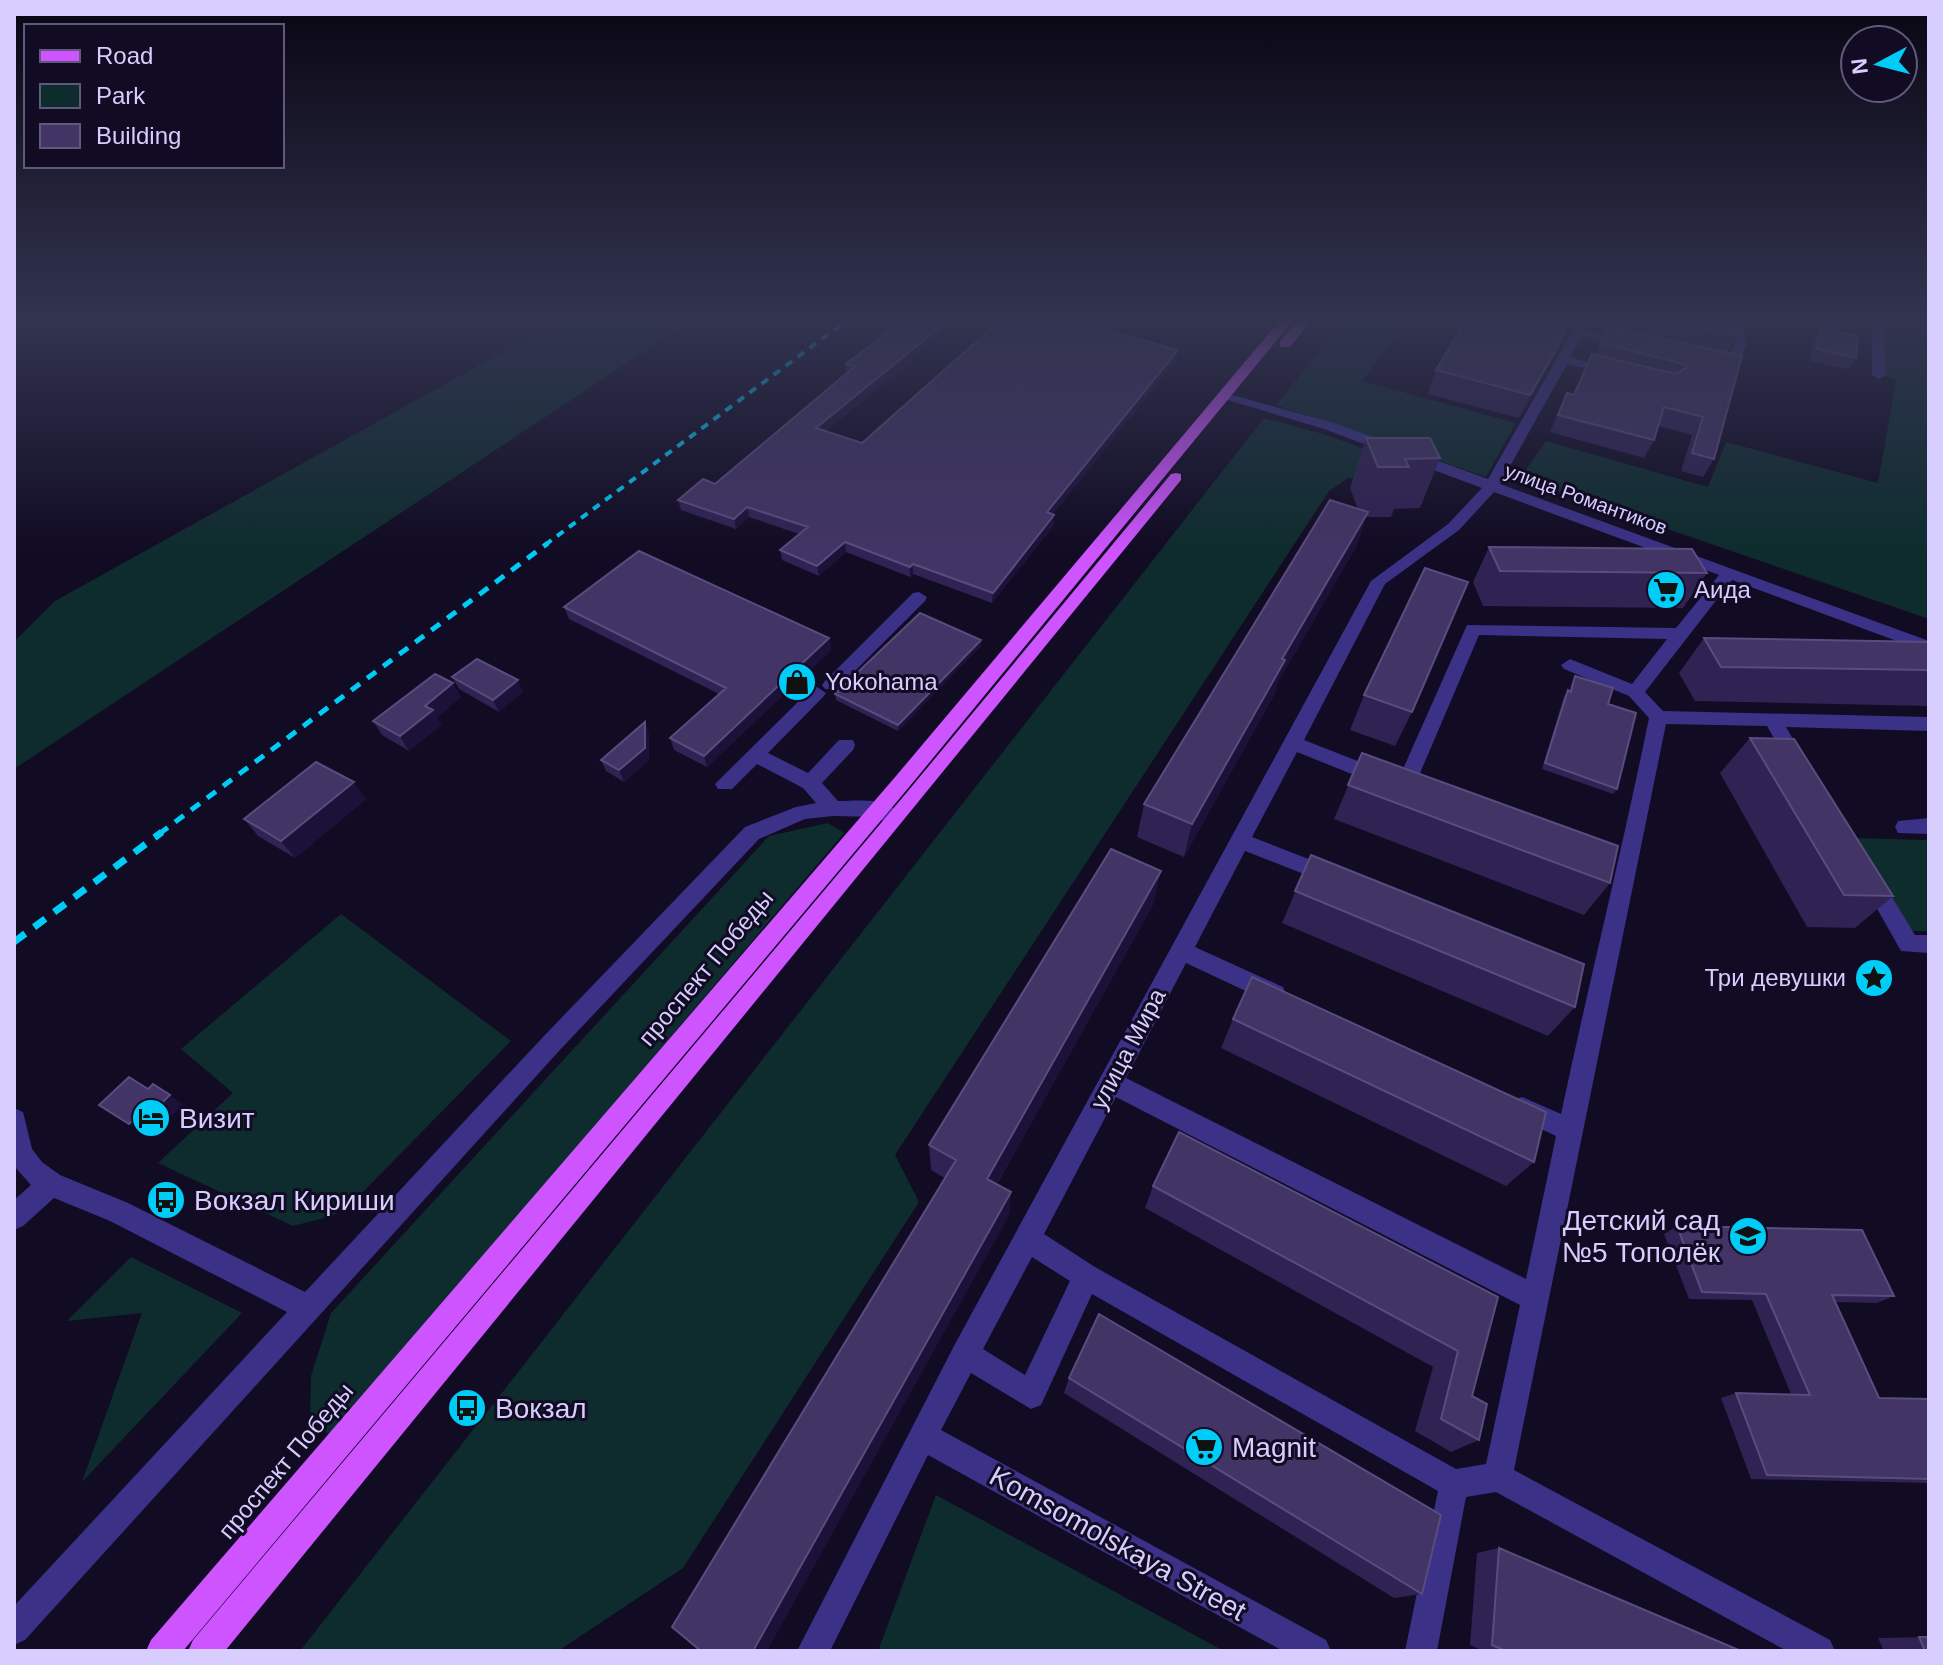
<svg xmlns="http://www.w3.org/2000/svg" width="1943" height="1665" viewBox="0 0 1943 1665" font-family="Arial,sans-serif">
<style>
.green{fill:#0e2c2e}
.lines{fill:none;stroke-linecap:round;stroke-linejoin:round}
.minor{fill:#3b3187;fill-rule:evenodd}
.major{fill:#cd54ff;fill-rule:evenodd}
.rail-far2{stroke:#00ccf8;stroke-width:4;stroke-dasharray:8 7;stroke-linecap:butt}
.rail-far1{stroke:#00ccf8;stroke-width:5;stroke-dasharray:11 9;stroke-linecap:butt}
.rail{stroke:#00ccf8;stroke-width:7;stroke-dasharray:14 11;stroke-linecap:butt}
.wall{fill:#302253}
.shaded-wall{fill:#1c1138}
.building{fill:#423465;stroke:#594c7e;stroke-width:2}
.labels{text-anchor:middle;stroke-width:6;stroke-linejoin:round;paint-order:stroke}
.far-street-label{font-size:20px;fill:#d7cdff;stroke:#110b23}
.poi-label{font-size:24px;fill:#d7cdff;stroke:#110b23;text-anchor:start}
.street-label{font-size:24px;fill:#d7cdff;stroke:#110b23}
.near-poi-label{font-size:28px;fill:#d7cdff;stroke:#110b23;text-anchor:start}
.near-street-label{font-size:28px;fill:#d7cdff;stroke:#110b23}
</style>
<rect width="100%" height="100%" fill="#110b23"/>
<path class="green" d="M 564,318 L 695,318 L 14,769 L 14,642 L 55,601 Z
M 1345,318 L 1410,318 L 1362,381 L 1516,423 L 1486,477 L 1276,405 Z
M 1883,320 L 1929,328 L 1929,619 L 1520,478 L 1546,441 L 1708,487 L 1726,442 L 1878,483 L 1896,380 L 1885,375 Z
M 1264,418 L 1327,435 L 1416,468 L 1403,478 L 1348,478 L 1329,491 L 895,1155 L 919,1202 L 683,1568 L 558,1651 L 300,1651 Z
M 828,823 L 844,833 L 331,1436 L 310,1420 L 311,1376 L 331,1313 L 769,836 Z
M 1852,838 L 1926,840 L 1929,844 L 1929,931 L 1910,931 Z
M 341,914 L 511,1041 L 360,1195 L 332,1216 L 293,1226 L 158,1163 L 233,1093 L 181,1049 Z
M 131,1257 L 242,1313 L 82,1482 L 142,1313 L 67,1321 Z
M 936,1495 L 1224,1651 L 878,1651 Z"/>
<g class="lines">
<path class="minor" d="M 1732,318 L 1744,318 L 1746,345 L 1737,370 L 1714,370 L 1714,364 L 1727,363 L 1734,345 Z
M 1871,318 L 1883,318 L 1886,375 L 1879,379 L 1872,375 Z
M 1578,328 L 1635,345 L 1629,349 L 1582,337 L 1570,357 L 1620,371 L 1613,375 L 1567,364 L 1500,484 L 1929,641 L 1929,653 L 1732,580 L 1645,692 L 1663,711 L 1929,717 L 1929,731 L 1786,727 L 1805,760 L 1796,767 L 1789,765 L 1767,726 L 1666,724 L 1514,1470 L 1830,1640 L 1835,1651 L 1787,1651 L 1496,1492 L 1466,1497 L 1437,1651 L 1405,1651 L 1438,1491 L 1092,1294 L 1041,1405 L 1031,1409 L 971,1373 L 941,1430 L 1326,1640 L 1331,1651 L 1283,1651 L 928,1455 L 830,1651 L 797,1651 L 955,1344 L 1371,581 L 1448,524 L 1482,488 L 1324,429 L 1218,397 L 1225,393 L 1334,423 L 1488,479 L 1572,332 ZM 1494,492 L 1719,575 L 1676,628 L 1467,625 L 1395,787 L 1398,792 L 1412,792 L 1479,635 L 1667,639 L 1632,684 L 1570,659 L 1561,665 L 1564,669 L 1629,696 L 1649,718 C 1622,851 1589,982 1561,1114 L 1522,1097 L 1513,1100 L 1510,1108 L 1513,1116 L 1556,1136 L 1526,1279 L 1126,1078 L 1186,963 L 1267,1001 L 1275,1004 L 1283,1001 L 1286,994 L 1283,987 L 1195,947 L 1245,851 L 1332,885 L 1339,883 L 1342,877 L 1339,871 L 1252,837 L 1297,752 L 1374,783 L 1388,783 L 1391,778 L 1388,773 L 1304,740 L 1385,584 L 1459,530 ZM 1116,1097 L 1520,1305 L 1486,1464 L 1456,1469 L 1095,1267 L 1044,1234 ZM 1032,1257 L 1070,1281 L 1025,1375 L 983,1349 Z
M 919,592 L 927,597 L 925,601 L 837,689 L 825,689 L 822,685 L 825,681 L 913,593 Z
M 817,687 L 826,693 L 823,697 L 768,753 L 808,773 L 839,740 L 853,740 L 855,745 L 853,750 L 822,783 L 838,801 C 859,801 889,796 902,817 L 899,822 L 892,825 L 875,817 L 833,816 L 805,819 L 759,839 L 559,1051 L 25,1640 L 14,1645 L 14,1606 L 287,1312 L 110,1221 L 54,1198 L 23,1226 L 14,1230 L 14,1200 L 31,1185 L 14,1166 L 14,1108 L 23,1112 L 32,1149 L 42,1162 L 60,1175 L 128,1203 L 305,1292 L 543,1037 L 745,827 L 796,807 L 816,803 L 803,788 L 757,764 L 732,789 L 718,789 L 715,784 L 811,689 Z
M 1929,818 L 1929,834 L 1898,833 L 1895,827 L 1898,821 Z
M 1872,874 L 1879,876 L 1915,935 L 1929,935 L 1929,953 L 1901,951 L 1862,882 L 1865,876 Z"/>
<path class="major" d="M 1282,318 L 1295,318 L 910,786 L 183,1651 L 146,1651 L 151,1640 L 896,776 Z
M 1300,318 L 1313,318 L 1290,347 L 1280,347 L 1280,341 Z
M 1176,473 L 1181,474 L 1181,480 L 225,1651 L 188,1651 L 193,1640 L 913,785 L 1171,474 Z"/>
<path class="rail-far2" d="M 545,545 L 850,318"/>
<path class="rail-far1" d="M 159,834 L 548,543"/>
<path class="rail" d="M 14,942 L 162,832"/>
</g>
<path class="wall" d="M 1571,318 L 1546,373 L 1519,418 L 1428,394 L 1436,370 Z
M 1607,318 L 1737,318 L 1737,336 L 1727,353 L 1714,459 L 1703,477 L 1681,471 L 1692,435 L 1658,426 L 1654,440 L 1644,458 L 1550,432 L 1567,393 L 1574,395 L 1592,354 L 1595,355 L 1605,333 L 1601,332 Z
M 1820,328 L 1856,358 L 1848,369 L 1810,361 L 1813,339 Z
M 939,338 L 826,431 L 862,443 L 1178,350 L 1176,360 L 1053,514 L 1054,515 L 1054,525 L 992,603 L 913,574 L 910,577 L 846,552 L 819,576 L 782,560 L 780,550 L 799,534 L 749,517 L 736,529 L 681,510 L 678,500 L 715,484 L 847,373 L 846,364 Z
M 1366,438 L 1440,458 L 1420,508 L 1394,509 L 1391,517 L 1366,517 L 1356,547 L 1278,682 L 1274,695 L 1184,857 L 1137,837 L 1144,804 L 1358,509 L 1350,488 Z
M 1489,547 L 1707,573 L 1683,608 L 1483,606 L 1473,582 Z
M 564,607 L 829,638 L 831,650 L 707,767 L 674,750 L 670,738 L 719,694 L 569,619 Z
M 1704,638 L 1929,642 L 1929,704 L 1927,706 L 1695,701 L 1679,673 Z
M 981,646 L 898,731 L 836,700 L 835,694 Z
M 1575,676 L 1608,704 L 1617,789 L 1613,794 L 1542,769 L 1564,696 L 1568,690 L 1569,691 L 1572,682 Z
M 452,677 L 523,692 L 499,712 L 459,689 Z
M 1364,695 L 1412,712 L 1395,746 L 1350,730 Z
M 461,697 L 437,717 L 441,725 L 409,751 L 382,735 L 373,721 Z
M 649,734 L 649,760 L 624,782 L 606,771 L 601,760 Z
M 1750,738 L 1893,896 L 1855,928 L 1807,927 L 1720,773 Z
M 1362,753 L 1610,883 L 1584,915 L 1334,819 Z
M 366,799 L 295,858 L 258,836 L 244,819 Z
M 1311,855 L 1575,1007 L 1548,1036 L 1282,923 Z
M 1154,903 L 997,1184 L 1011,1192 L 1009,1216 L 931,1170 L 929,1145 Z
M 1233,1019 L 1534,1162 L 1506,1186 L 1221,1048 Z
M 1153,1186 L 1498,1297 L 1472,1396 L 1479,1440 L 1451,1452 L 1415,1431 L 1433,1367 L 1145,1208 Z
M 1677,1226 L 1894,1296 L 1877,1303 L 1835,1302 L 1879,1398 L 1929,1399 L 1929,1483 L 1751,1479 L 1721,1398 L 1736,1393 L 1791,1394 L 1752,1300 L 1689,1299 L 1664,1234 Z
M 1069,1378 L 1422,1594 L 1394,1598 L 1064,1393 Z
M 1499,1548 L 1741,1651 L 1483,1651 L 1470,1645 L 1477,1553 Z
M 1929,1637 L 1929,1651 L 1884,1651 L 1878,1638 Z"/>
<path class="shaded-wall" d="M 1571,318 L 1546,373 L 1519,418 L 1530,395 Z
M 939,328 L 939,338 L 817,438 L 816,428 Z
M 1178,350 L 1176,360 L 1046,523 L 1047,512 Z
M 747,507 L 749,517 L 736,529 L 734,519 Z
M 1368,512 L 1356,547 L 1278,682 L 1274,695 L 1184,857 L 1192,824 L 1282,659 Z
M 1054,515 L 1054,525 L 992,603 L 993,593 Z
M 845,542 L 846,552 L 819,576 L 817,566 Z
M 913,564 L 913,574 L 910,577 L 910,567 Z
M 829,638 L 831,650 L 707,767 L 704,756 Z
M 981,640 L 981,646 L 898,731 L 898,725 Z
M 518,680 L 523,692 L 499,712 L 493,700 Z
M 453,683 L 461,697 L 437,717 L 441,725 L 409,751 L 400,736 L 425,706 Z
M 645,722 L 649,734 L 649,760 L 624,782 L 619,770 Z
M 354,782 L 366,799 L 295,858 L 281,841 Z
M 1161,871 L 1154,903 L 986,1203 L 987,1179 Z
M 170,1095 L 183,1105 L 155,1132 L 141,1123 Z
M 134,1119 L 148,1128 L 143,1133 L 129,1124 Z
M 1011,1192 L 1009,1216 L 767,1651 L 753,1651 Z"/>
<path class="building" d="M 906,318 L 939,328 L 816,428 L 862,443 L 1003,318 L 1063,318 L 1178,350 L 1047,512 L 1054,515 L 993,593 L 913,564 L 910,567 L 845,542 L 817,566 L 780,550 L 808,527 L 747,507 L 734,519 L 678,500 L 703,479 L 715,484 L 854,367 L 846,364 Z
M 1468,318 L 1571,318 L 1556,350 L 1530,395 L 1436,370 Z
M 1652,318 L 1737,318 L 1742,319 L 1737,336 Z
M 1608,327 L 1742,356 L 1714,459 L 1692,453 L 1703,417 L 1664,407 L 1654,440 L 1558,415 L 1567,393 L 1574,395 L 1592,354 L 1676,374 L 1687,367 L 1684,364 L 1601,343 Z
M 1820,328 L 1858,336 L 1856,358 L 1817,349 Z
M 1366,438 L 1430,438 L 1440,458 L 1405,459 L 1409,467 L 1378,467 Z
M 1330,500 L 1368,512 L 1282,659 L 1285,660 L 1192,824 L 1144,804 Z
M 1489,547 L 1692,549 L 1707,573 L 1500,571 Z
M 639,551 L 829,638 L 704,756 L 670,738 L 726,688 L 564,607 Z
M 1425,568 L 1468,582 L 1412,712 L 1364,695 Z
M 920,613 L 981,640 L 898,725 L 835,694 Z
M 1704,638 L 1929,642 L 1929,670 L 1721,667 Z
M 477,659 L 518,680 L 493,700 L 452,677 Z
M 435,674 L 453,683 L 425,706 L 433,710 L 400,736 L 373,721 Z
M 1575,676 L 1613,688 L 1608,704 L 1636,713 L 1617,789 L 1545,763 L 1568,690 L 1571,692 Z
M 645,722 L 645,748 L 619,770 L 601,760 Z
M 1750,738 L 1794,739 L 1893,896 L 1844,895 Z
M 1362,753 L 1618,846 L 1610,883 L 1348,785 Z
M 316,762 L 354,782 L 281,841 L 244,819 Z
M 1111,849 L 1161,871 L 987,1179 L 1011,1192 L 753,1651 L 701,1651 L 672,1627 L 956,1160 L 929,1145 Z
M 1311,855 L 1584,964 L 1575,1007 L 1295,891 Z
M 1252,977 L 1546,1112 L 1534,1162 L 1233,1019 Z
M 129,1077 L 148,1089 L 153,1084 L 170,1095 L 141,1123 L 134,1119 L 129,1124 L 99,1105 Z
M 1179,1132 L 1498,1297 L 1472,1396 L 1487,1404 L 1479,1440 L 1441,1419 L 1458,1351 L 1153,1186 Z
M 1677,1226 L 1862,1230 L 1894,1296 L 1832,1295 L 1879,1398 L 1929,1399 L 1929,1479 L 1767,1475 L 1736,1393 L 1810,1395 L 1766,1294 L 1702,1292 Z
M 1099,1314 L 1441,1515 L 1422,1594 L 1069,1378 Z
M 1499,1548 L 1741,1651 L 1506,1651 L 1492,1645 Z
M 1919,1637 L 1929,1637 L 1929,1651 L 1925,1651 Z"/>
<linearGradient id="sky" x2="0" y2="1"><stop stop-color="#090613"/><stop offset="0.58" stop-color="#323450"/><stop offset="1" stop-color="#323450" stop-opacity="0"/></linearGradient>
<rect width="1943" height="551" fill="url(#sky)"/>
<defs>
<symbol id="supermarket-disc" viewBox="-11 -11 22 22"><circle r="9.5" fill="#00ccf8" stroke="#110b23"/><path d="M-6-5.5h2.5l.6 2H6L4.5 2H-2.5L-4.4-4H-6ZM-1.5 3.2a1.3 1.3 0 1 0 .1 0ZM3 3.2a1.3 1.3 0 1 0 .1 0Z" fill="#111"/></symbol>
<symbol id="shop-disc" viewBox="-11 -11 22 22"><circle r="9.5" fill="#00ccf8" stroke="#110b23"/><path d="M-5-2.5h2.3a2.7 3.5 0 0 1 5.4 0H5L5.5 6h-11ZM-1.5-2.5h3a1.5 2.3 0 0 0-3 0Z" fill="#111"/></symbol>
<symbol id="sight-disc" viewBox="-11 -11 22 22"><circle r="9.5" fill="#00ccf8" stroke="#110b23"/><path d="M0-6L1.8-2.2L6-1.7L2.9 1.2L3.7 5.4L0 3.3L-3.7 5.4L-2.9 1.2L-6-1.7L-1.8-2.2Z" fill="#111"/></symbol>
<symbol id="hotel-disc" viewBox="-11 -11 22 22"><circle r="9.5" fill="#00ccf8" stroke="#110b23"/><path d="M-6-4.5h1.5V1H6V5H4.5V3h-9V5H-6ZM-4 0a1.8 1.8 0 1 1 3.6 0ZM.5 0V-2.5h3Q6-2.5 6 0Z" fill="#111"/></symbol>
<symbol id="bus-disc" viewBox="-11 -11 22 22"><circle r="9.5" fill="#00ccf8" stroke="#110b23"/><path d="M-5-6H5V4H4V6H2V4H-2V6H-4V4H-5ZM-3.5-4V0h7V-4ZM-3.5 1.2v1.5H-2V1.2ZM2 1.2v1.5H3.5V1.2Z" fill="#111"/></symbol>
<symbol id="school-disc" viewBox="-11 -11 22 22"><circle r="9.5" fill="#00ccf8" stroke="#110b23"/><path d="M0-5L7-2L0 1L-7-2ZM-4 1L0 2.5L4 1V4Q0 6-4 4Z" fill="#111"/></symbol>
</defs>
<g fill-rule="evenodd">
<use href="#supermarket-disc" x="1644" y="568" width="44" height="44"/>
<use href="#shop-disc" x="775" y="660" width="44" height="44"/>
<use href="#sight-disc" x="1852" y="956" width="44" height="44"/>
<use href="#hotel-disc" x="129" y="1096" width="44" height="44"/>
<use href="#bus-disc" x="144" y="1178" width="44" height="44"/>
<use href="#school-disc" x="1726" y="1214" width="44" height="44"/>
<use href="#bus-disc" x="445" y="1386" width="44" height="44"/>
<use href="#supermarket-disc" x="1182" y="1425" width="44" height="44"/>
</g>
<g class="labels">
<g class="far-street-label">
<text transform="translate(1586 499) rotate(20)" y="7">улица Романтиков</text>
</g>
<g class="poi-label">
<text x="1694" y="598">Аида</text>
<text x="825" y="690">Yokohama</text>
<text x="1846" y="986" text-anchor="end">Три девушки</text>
</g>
<g class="street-label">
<text transform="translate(706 968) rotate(-50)" y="8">проспект Победы</text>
<text transform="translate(1128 1049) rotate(-62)" y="8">улица Мира</text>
<text transform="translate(286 1461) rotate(-50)" y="8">проспект Победы</text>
</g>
<g class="near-poi-label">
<text x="179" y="1128">Визит</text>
<text x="194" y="1210">Вокзал Кириши</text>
<text x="1720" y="1230" text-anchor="end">Детский сад<tspan x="1720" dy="32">№5 Тополёк</tspan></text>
<text x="495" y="1418">Вокзал</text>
<text x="1232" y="1457">Magnit</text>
</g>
<g class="near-street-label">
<text transform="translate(1118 1543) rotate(29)" y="10">Komsomolskaya Street</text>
</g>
</g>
<rect width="1943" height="1665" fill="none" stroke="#d7cdff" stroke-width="32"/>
<rect x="24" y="24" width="260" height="144" fill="#110b23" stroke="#60597b" stroke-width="2"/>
<rect x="40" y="50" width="40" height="12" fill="#cd54ff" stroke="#60597b" stroke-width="2"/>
<text x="96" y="64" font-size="24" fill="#d7cdff">Road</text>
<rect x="40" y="84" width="40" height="24" fill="#0e2c2e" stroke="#60597b" stroke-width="2"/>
<text x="96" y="104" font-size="24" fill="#d7cdff">Park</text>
<rect x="40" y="124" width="40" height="24" fill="#423465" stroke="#60597b" stroke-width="2"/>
<text x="96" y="144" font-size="24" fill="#d7cdff">Building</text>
<g transform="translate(1879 64) rotate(263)"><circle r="38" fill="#110b23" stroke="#60597b" stroke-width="2"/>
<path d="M0-6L14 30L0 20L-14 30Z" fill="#00ccf8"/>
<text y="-12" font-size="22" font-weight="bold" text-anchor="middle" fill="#d7cdff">N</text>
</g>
</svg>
